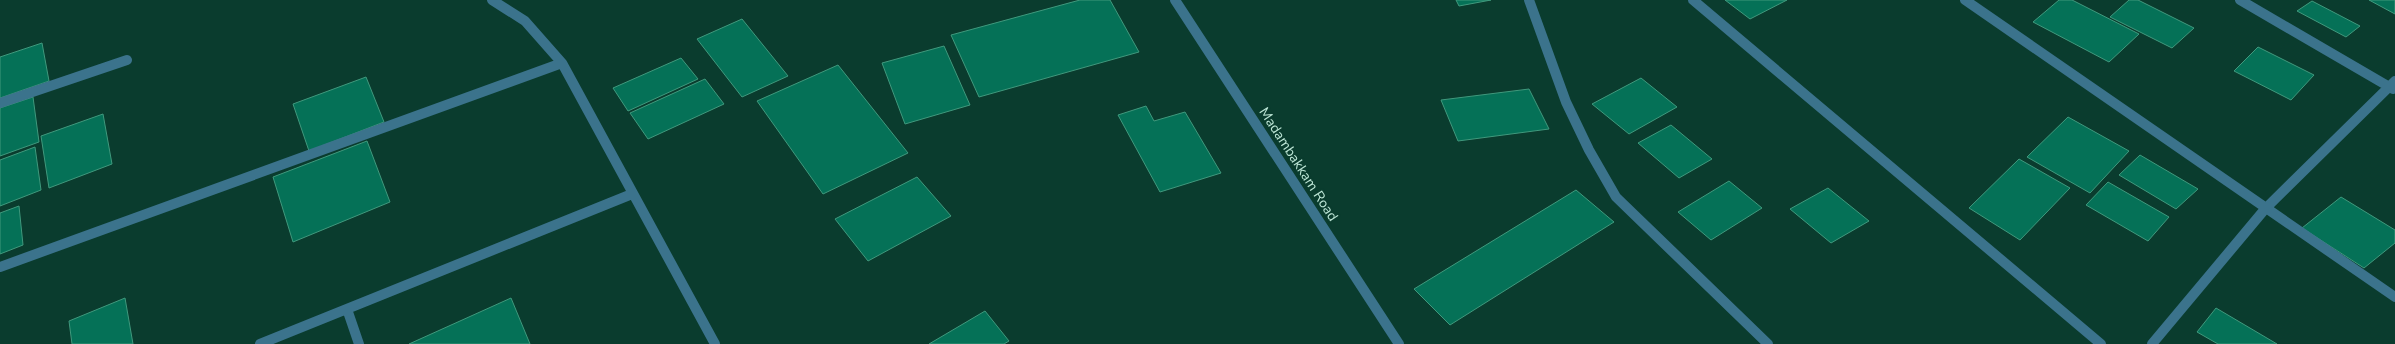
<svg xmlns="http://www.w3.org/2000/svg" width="2395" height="344" viewBox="0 0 2395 344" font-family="'Nunito Sans',sans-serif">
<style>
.building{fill:#057157;stroke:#40997d}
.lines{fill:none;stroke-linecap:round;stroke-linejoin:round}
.minor{stroke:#3b738c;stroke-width:10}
.tertiary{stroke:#3b738c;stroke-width:10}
.labels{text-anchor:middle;stroke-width:4;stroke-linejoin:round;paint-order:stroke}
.street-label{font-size:14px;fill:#bfe8d8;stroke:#0a3c2e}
</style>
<rect width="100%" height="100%" fill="#0a3c2e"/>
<path class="building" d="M 1080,0 L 1110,0 L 1139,52 L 979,97 L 951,35 Z
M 1456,0 L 1491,0 L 1459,6 Z
M 1725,0 L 1787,0 L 1750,19 Z
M 2059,0 L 2072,0 L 2139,34 L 2109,62 L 2033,22 Z
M 2129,0 L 2138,0 L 2194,28 L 2172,48 L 2110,17 Z
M 2369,0 L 2395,0 L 2395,14 Z
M 2312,1 L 2360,26 L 2346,37 L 2297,11 Z
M 742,19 L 788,76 L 742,97 L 697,39 Z
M 42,43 L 49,81 L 0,98 L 0,57 Z
M 944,46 L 970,105 L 905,124 L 882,63 Z
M 2258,47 L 2314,75 L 2291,100 L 2234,71 Z
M 681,58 L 698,79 L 628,111 L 613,88 Z
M 838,65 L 908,153 L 823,194 L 757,101 Z
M 366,77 L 384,122 L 309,151 L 293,104 Z
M 1641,78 L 1677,107 L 1629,134 L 1592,104 Z
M 705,79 L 724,104 L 648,139 L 630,113 Z
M 1529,89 L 1549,129 L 1458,141 L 1441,100 Z
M 33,97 L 39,142 L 0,156 L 0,108 Z
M 1146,106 L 1154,121 L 1185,112 L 1221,173 L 1160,192 L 1118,115 Z
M 103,114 L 112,164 L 49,188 L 41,136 Z
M 2068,117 L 2129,151 L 2090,193 L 2027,157 Z
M 1671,125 L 1712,159 L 1679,178 L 1638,143 Z
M 367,141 L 390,202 L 293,242 L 273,177 Z
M 35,147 L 41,190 L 0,206 L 0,160 Z
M 2140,155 L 2198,189 L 2176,209 L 2119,175 Z
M 2019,159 L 2070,188 L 2020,240 L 1969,208 Z
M 917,177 L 951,216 L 868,261 L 835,219 Z
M 1729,181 L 1762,208 L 1711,240 L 1678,212 Z
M 2108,182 L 2169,217 L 2148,241 L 2086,205 Z
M 1828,188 L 1869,221 L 1831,243 L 1790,209 Z
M 1576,190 L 1614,222 L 1450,325 L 1414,289 Z
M 2341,197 L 2395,230 L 2395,243 L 2364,268 L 2302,228 Z
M 19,206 L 23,245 L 0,254 L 0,213 Z
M 125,298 L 133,344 L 72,344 L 69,321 Z
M 511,298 L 530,344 L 409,344 Z
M 2216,308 L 2277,344 L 2218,344 L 2197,332 Z
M 985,311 L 1009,341 L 1004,344 L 929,344 Z"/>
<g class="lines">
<path class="minor" d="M 492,0 L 525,21 L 562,63 L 715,344
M 1529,0 L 1566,102 L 1589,150 L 1616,197 L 1768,344
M 1693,0 L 2101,344
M 1965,0 L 2395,297
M 2240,0 L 2393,89
M 0,103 L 127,60
M 0,267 L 562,63
M 347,309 L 359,344
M 260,344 L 632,194
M 2152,344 L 2265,209 L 2395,81"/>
<path class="tertiary" d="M 1175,0 L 1399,344"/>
</g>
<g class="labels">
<g class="street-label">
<text transform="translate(1299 164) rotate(57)" y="5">Madambakkam Road</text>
</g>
</g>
</svg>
